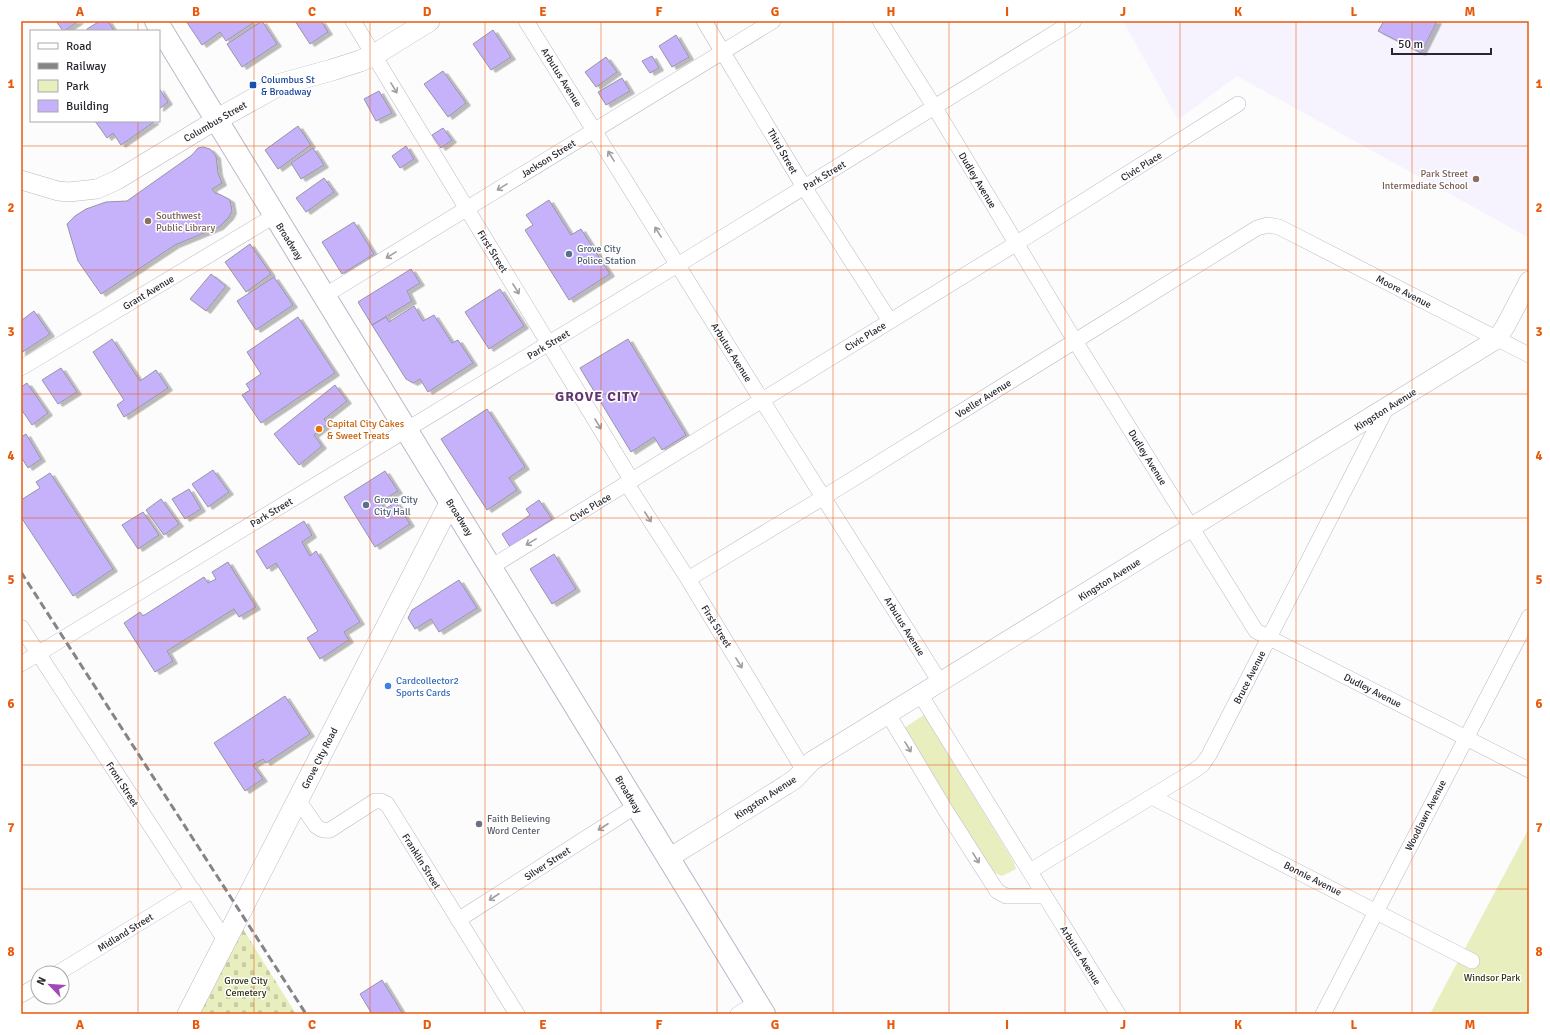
<svg xmlns="http://www.w3.org/2000/svg" width="1550" height="1035" viewBox="0 0 1550 1035" font-family="Signika,sans-serif">
<style>
.built{fill:#f6f3ff}
.green{fill:#e8eebd}
.cemetery{fill:url(#cemetery-stones)}
.building{fill:#c6b1fb;stroke:#9893a7;filter:url(#shadow)}
.lines{fill:none;stroke-linecap:round;stroke-linejoin:round}
.minor-casing{stroke:#bbb6cb;stroke-width:16}
.tertiary-casing{stroke:#bbb6cb;stroke-width:20}
.secondary-casing{stroke:#bbb6cb;stroke-width:22}
.primary-casing{stroke:#bbb6cb;stroke-width:24}
.minor{stroke:#fff;stroke-width:15}
.tertiary{stroke:#fff;stroke-width:19}
.secondary{stroke:#fff;stroke-width:21}
.primary{stroke:#fff;stroke-width:22}
.rail{stroke:#858489;stroke-width:3;stroke-dasharray:8 4;stroke-linecap:butt}
.oneway{stroke:#9f9ea1}
.grid{fill:none;stroke:#e8590c;stroke-width:1;stroke-opacity:0.55}
.transit-dot{fill:#1a4fb4;stroke:#fff;stroke-width:1.5}
.education-dot{fill:#8d6e63;stroke:#fff;stroke-width:1.5}
.service-dot{fill:#5c6f8a;stroke:#fff;stroke-width:1.5}
.food-dot{fill:#e8710a;stroke:#fff;stroke-width:1.5}
.shop-dot{fill:#3f7fe0;stroke:#fff;stroke-width:1.5}
.worship-dot{fill:#6b7280;stroke:#fff;stroke-width:1.5}
.labels{text-anchor:middle;stroke-width:3;stroke-linejoin:round;paint-order:stroke}
.street-label{font-size:10px;fill:#29272f;stroke:#fff}
.transit-label{font-size:10px;fill:#164399;stroke:#fff;text-anchor:start}
.education-label{font-size:10px;fill:#785e54;stroke:#fff;text-anchor:end}
.service-label{font-size:10px;fill:#4e5e75;stroke:#fff;text-anchor:start}
.food-label{font-size:10px;fill:#c56008;stroke:#fff;text-anchor:start}
.shop-label{font-size:10px;fill:#366cbe;stroke:#fff;text-anchor:start}
.worship-label{font-size:10px;fill:#5b616d;stroke:#fff;text-anchor:start}
.park-label{font-size:10px;fill:#313411;stroke:#fff}
.district-label{font-size:14px;font-weight:bold;letter-spacing:1px;fill:#62376d;stroke:#fff}
.neatline{fill:none;stroke:#e8590c;stroke-width:1.5}
.grid-label{font-size:13px;text-anchor:middle;font-weight:bold;fill:#e8590c}
</style>
<defs>
<pattern id="cemetery-stones" width="16" height="16" patternUnits="userSpaceOnUse"><rect width="16" height="16" fill="#e8eebd"/><path d="M2 7V4a2 2 0 0 1 4 0v3zM10 15v-3a2 2 0 0 1 4 0v3z" fill="#c7cca3"/></pattern>
<filter id="shadow"><feDropShadow dx="4.5" dy="2.5" stdDeviation="0" flood-color="#0004"/></filter>
</defs>
<rect width="100%" height="100%" fill="#fcfcfc"/>
<path class="built" d="M 1123,21 L 1529,21 L 1529,238 L 1237,76 L 1178,120 Z"/>
<path class="green" d="M 924,715 L 1014,862 L 1016,869 L 1002,876 L 990,871 L 904,728 Z
M 1529,828 L 1529,1014 L 1430,1014 Z"/>
<path class="cemetery" d="M 243,929 L 296,1014 L 200,1014 Z"/>
<path class="building" d="M 56,21 L 79,21 L 64,31 L 63,31 Z
M 100,21 L 108,21 L 114,31 L 88,31 L 87,29 Z
M 186,21 L 256,21 L 226,41 L 220,32 L 202,45 Z
M 262,21 L 277,44 L 242,67 L 227,44 Z
M 295,21 L 321,21 L 328,32 L 310,44 Z
M 1384,21 L 1437,21 L 1421,53 L 1378,31 Z
M 493,30 L 511,57 L 491,70 L 473,44 Z
M 676,35 L 689,57 L 672,67 L 659,46 Z
M 652,56 L 659,68 L 650,73 L 642,61 Z
M 606,57 L 617,72 L 596,87 L 585,72 Z
M 443,71 L 466,103 L 448,117 L 424,84 Z
M 622,78 L 630,91 L 606,105 L 598,92 Z
M 159,88 L 168,102 L 159,109 Z
M 379,91 L 392,113 L 376,121 L 364,99 Z
M 95,121 L 154,121 L 154,122 L 121,145 L 113,133 L 107,138 Z
M 298,126 L 311,145 L 278,169 L 265,150 Z
M 443,128 L 452,140 L 441,148 L 432,135 Z
M 406,146 L 414,159 L 400,168 L 392,156 Z
M 203,147 L 210,149 L 216,156 L 218,173 L 222,183 L 212,189 L 215,193 L 221,195 L 230,200 L 232,211 L 229,217 L 219,227 L 175,245 L 101,294 L 78,261 L 67,224 L 75,216 L 86,209 L 106,202 L 127,201 L 192,155 L 198,148 Z
M 313,148 L 324,165 L 301,179 L 291,163 Z
M 324,178 L 334,192 L 306,212 L 296,198 Z
M 549,200 L 571,235 L 581,229 L 610,274 L 569,300 L 525,230 L 533,225 L 526,215 Z
M 354,222 L 374,254 L 342,274 L 322,242 Z
M 250,244 L 271,274 L 246,292 L 225,262 Z
M 411,269 L 420,283 L 407,291 L 412,301 L 372,325 L 358,302 Z
M 211,274 L 226,286 L 206,311 L 190,299 Z
M 274,277 L 293,305 L 256,330 L 237,301 Z
M 500,289 L 524,326 L 489,349 L 465,312 Z
M 414,306 L 423,321 L 434,315 L 452,343 L 458,340 L 473,363 L 428,392 L 420,379 L 413,383 L 406,379 L 372,325 L 386,317 L 389,322 Z
M 34,311 L 50,334 L 21,353 L 21,318 L 22,320 Z
M 298,317 L 335,373 L 261,423 L 242,395 L 250,390 L 246,384 L 261,374 L 247,352 Z
M 112,339 L 140,381 L 156,370 L 168,388 L 124,417 L 117,405 L 124,400 L 93,352 Z
M 628,339 L 686,435 L 662,450 L 654,437 L 631,452 L 580,368 Z
M 61,368 L 77,392 L 58,404 L 42,380 Z
M 27,383 L 48,413 L 32,425 L 21,409 L 21,387 Z
M 335,385 L 347,401 L 324,419 L 328,424 L 314,435 L 322,446 L 299,465 L 274,434 Z
M 487,409 L 525,467 L 509,478 L 517,490 L 487,510 L 441,439 Z
M 26,434 L 41,459 L 28,468 L 21,457 L 21,437 Z
M 213,470 L 229,492 L 208,507 L 192,484 Z
M 385,471 L 398,491 L 380,502 L 385,509 L 396,502 L 410,524 L 375,547 L 344,497 Z
M 50,473 L 113,569 L 73,596 L 21,517 L 21,500 L 40,488 L 36,482 Z
M 189,489 L 201,509 L 185,519 L 172,499 Z
M 161,499 L 179,524 L 164,535 L 146,510 Z
M 539,500 L 552,519 L 510,547 L 502,534 L 530,515 L 526,509 Z
M 143,512 L 159,535 L 138,549 L 122,525 Z
M 304,521 L 312,535 L 302,542 L 310,556 L 316,551 L 360,622 L 344,632 L 349,640 L 320,659 L 307,638 L 318,631 L 276,563 L 267,569 L 256,551 Z
M 554,554 L 576,589 L 552,604 L 530,569 Z
M 228,562 L 256,607 L 239,617 L 234,609 L 167,651 L 173,661 L 155,672 L 124,623 L 140,612 L 143,616 L 204,577 L 208,583 L 216,579 L 212,572 Z
M 459,580 L 477,608 L 439,632 L 431,619 L 415,629 L 408,618 L 412,610 Z
M 285,696 L 310,734 L 266,763 L 263,759 L 253,765 L 263,779 L 245,791 L 214,743 Z
M 382,980 L 403,1014 L 372,1014 L 360,994 Z"/>
<g class="lines">
<defs>
<path id="minor" d="M 353,21 L 632,481
M 526,21 L 751,383 L 940,682
M 704,21 L 804,187 L 890,321
M 880,21 L 935,108 L 1075,341 L 1256,631 L 1529,770
M 324,296 L 773,21
M 21,368 L 274,216
M 627,484 L 688,579 L 803,769
M 491,567 L 1017,243 L 1238,104
M 688,579 L 824,497 L 1257,228 L 1268,225 L 1279,227 L 1529,355
M 21,627 L 225,940
M 21,664 L 689,258 L 1074,21
M 920,694 L 1118,1014
M 888,714 L 946,811 L 997,891 L 1006,896 L 1045,896
M 1152,797 L 1472,961
M 298,800 L 316,826 C 321,830 324,831 330,830 L 375,801 L 381,801 L 387,804 L 517,1014
M 1030,871 L 1192,772 L 1202,765 L 1209,755 L 1387,407
M 458,920 L 636,806
M 58,973 L 193,890
M 21,995 L 38,985
M 738,1014 L 756,1003
M 1323,1014 L 1529,617"/>
<path id="tertiary" d="M 21,180 L 58,191 L 69,192 L 97,189 L 117,180 L 216,120
M 669,858 L 786,785 L 795,779 L 812,761 L 1497,339 L 1506,325 L 1529,281"/>
<path id="secondary" d="M 216,120 L 281,84 L 332,70 L 360,61 L 374,55 L 429,21
M 188,1014 L 451,501"/>
<path id="primary" d="M 156,21 L 764,1014"/>
</defs>
<use href="#minor" class="minor-casing"/>
<use href="#tertiary" class="tertiary-casing"/>
<use href="#secondary" class="secondary-casing"/>
<use href="#primary" class="primary-casing"/>
<use href="#minor" class="minor"/>
<use href="#tertiary" class="tertiary"/>
<use href="#secondary" class="secondary"/>
<use href="#primary" class="primary"/>
<path class="rail" d="M 21,572 L 306,1014"/>
</g>
<defs><path id="oneway-shaft" d="M-6 0H5M1.5-3L5.5 0L1.5 3" fill="none" stroke-width="1.6" stroke-linecap="round" stroke-linejoin="round"/></defs>
<g class="oneway">
<use href="#oneway-shaft" transform="translate(394 88) rotate(59)"/>
<use href="#oneway-shaft" transform="translate(611 156) rotate(-122)"/>
<use href="#oneway-shaft" transform="translate(502 187) rotate(148)"/>
<use href="#oneway-shaft" transform="translate(658 232) rotate(-122)"/>
<use href="#oneway-shaft" transform="translate(391 255) rotate(148)"/>
<use href="#oneway-shaft" transform="translate(516 289) rotate(58)"/>
<use href="#oneway-shaft" transform="translate(598 424) rotate(59)"/>
<use href="#oneway-shaft" transform="translate(648 517) rotate(57)"/>
<use href="#oneway-shaft" transform="translate(531 542) rotate(149)"/>
<use href="#oneway-shaft" transform="translate(739 663) rotate(58)"/>
<use href="#oneway-shaft" transform="translate(908 747) rotate(59)"/>
<use href="#oneway-shaft" transform="translate(603 827) rotate(147)"/>
<use href="#oneway-shaft" transform="translate(976 858) rotate(58)"/>
<use href="#oneway-shaft" transform="translate(494 897) rotate(147)"/>
</g>
<path class="grid" d="M 138,21 L 138,31M 254,21 L 254,1014M 370,21 L 370,1014M 485,21 L 485,1014M 601,21 L 601,1014M 717,21 L 717,1014M 833,21 L 833,1014M 949,21 L 949,1014M 1065,21 L 1065,1014M 1180,21 L 1180,1014M 1296,21 L 1296,1014M 1412,21 L 1412,1014M 138,121 L 138,1014M 21,146 L 1529,146M 21,270 L 1529,270M 21,394 L 1529,394M 21,518 L 1529,518M 21,641 L 1529,641M 21,765 L 1529,765M 21,889 L 1529,889"/>
<rect class="transit-dot" x="249" y="81" width="8" height="8" rx="2"/>
<g class="education-dot">
<circle cx="1476" cy="179" r="4"/>
<circle cx="148" cy="221" r="4"/>
</g>
<g class="service-dot">
<circle cx="569" cy="254" r="4"/>
<circle cx="366" cy="505" r="4"/>
</g>
<circle class="food-dot" cx="319" cy="429" r="4"/>
<circle class="shop-dot" cx="388" cy="686" r="4"/>
<circle class="worship-dot" cx="479" cy="824" r="4"/>
<g class="labels">
<g class="street-label">
<text transform="translate(562 77) rotate(58)" y="4">Arbutus Avenue</text>
<text transform="translate(215 121) rotate(-30)" y="4">Columbus Street</text>
<text transform="translate(783 151) rotate(60)" y="4">Third Street</text>
<text transform="translate(548 158) rotate(-32)" y="4">Jackson Street</text>
<text transform="translate(1141 166) rotate(-32)" y="4">Civic Place</text>
<text transform="translate(824 175) rotate(-31)" y="4">Park Street</text>
<text transform="translate(978 180) rotate(59)" y="4">Dudley Avenue</text>
<text transform="translate(290 241) rotate(58)" y="4">Broadway</text>
<text transform="translate(493 251) rotate(58)" y="4">First Street</text>
<text transform="translate(1404 291) rotate(27)" y="4">Moore Avenue</text>
<text transform="translate(148 292) rotate(-31)" y="4">Grant Avenue</text>
<text transform="translate(865 336) rotate(-32)" y="4">Civic Place</text>
<text transform="translate(548 344) rotate(-31)" y="4">Park Street</text>
<text transform="translate(732 352) rotate(58)" y="4">Arbutus Avenue</text>
<text transform="translate(983 398) rotate(-32)" y="4">Voeller Avenue</text>
<text transform="translate(1385 409) rotate(-32)" y="4">Kingston Avenue</text>
<text transform="translate(1148 457) rotate(58)" y="4">Dudley Avenue</text>
<text transform="translate(590 507) rotate(-31)" y="4">Civic Place</text>
<text transform="translate(271 512) rotate(-31)" y="4">Park Street</text>
<text transform="translate(460 517) rotate(58)" y="4">Broadway</text>
<text transform="translate(1109 579) rotate(-32)" y="4">Kingston Avenue</text>
<text transform="translate(717 626) rotate(58)" y="4">First Street</text>
<text transform="translate(905 626) rotate(58)" y="4">Arbutus Avenue</text>
<text transform="translate(1249 677) rotate(-63)" y="4">Bruce Avenue</text>
<text transform="translate(1373 690) rotate(27)" y="4">Dudley Avenue</text>
<text transform="translate(319 758) rotate(-63)" y="4">Grove City Road</text>
<text transform="translate(123 784) rotate(57)" y="4">Front Street</text>
<text transform="translate(629 794) rotate(59)" y="4">Broadway</text>
<text transform="translate(765 797) rotate(-33)" y="4">Kingston Avenue</text>
<text transform="translate(1425 815) rotate(-63)" y="4">Woodlawn Avenue</text>
<text transform="translate(422 861) rotate(58)" y="4">Franklin Street</text>
<text transform="translate(547 863) rotate(-33)" y="4">Silver Street</text>
<text transform="translate(1313 878) rotate(27)" y="4">Bonnie Avenue</text>
<text transform="translate(125 932) rotate(-32)" y="4">Midland Street</text>
<text transform="translate(1081 955) rotate(58)" y="4">Arbutus Avenue</text>
</g>
<g class="transit-label">
<text x="261" y="83">Columbus St<tspan x="261" dy="12">&amp; Broadway</tspan></text>
</g>
<g class="education-label">
<text x="1468" y="177">Park Street<tspan x="1468" dy="12">Intermediate School</tspan></text>
<text x="156" y="219" text-anchor="start">Southwest<tspan x="156" dy="12">Public Library</tspan></text>
</g>
<g class="service-label">
<text x="577" y="252">Grove City<tspan x="577" dy="12">Police Station</tspan></text>
<text x="374" y="503">Grove City<tspan x="374" dy="12">City Hall</tspan></text>
</g>
<g class="food-label">
<text x="327" y="427">Capital City Cakes<tspan x="327" dy="12">&amp; Sweet Treats</tspan></text>
</g>
<g class="shop-label">
<text x="396" y="684">Cardcollector2<tspan x="396" dy="12">Sports Cards</tspan></text>
</g>
<g class="worship-label">
<text x="487" y="822">Faith Believing<tspan x="487" dy="12">Word Center</tspan></text>
</g>
<g class="park-label">
<text x="1492" y="981">Windsor Park</text>
<text x="246" y="984">Grove City<tspan x="246" dy="12">Cemetery</tspan></text>
</g>
<g class="district-label">
<text x="597" y="401">GROVE CITY</text>
</g>
</g>
<rect width="1550" height="1035" fill="none" stroke="#ffffff" stroke-width="44"/>
<rect x="30" y="30" width="130" height="92" fill="#ffffff" stroke="#a9a9ac"/>
<rect x="38" y="43" width="20" height="6" fill="#ffffff" stroke="#a9a9ac"/>
<text x="66" y="50" font-size="12" fill="#29272f">Road</text>
<rect x="38" y="63" width="20" height="6" fill="#858489" stroke="#a9a9ac"/>
<text x="66" y="70" font-size="12" fill="#29272f">Railway</text>
<rect x="38" y="80" width="20" height="12" fill="#e8eebd" stroke="#a9a9ac"/>
<text x="66" y="90" font-size="12" fill="#29272f">Park</text>
<rect x="38" y="100" width="20" height="12" fill="#c6b1fb" stroke="#a9a9ac"/>
<text x="66" y="110" font-size="12" fill="#29272f">Building</text>
<g transform="translate(50 985) rotate(295)"><circle r="19" fill="#ffffff" stroke="#a9a9ac"/>
<path d="M0-3L7 15L0 10L-7 15Z" fill="#a14ab7"/>
<text y="-6" font-size="11" font-weight="bold" text-anchor="middle" fill="#29272f">N</text>
</g>
<path d="M1392 48v6h99v-6" fill="none" stroke="#29272f" stroke-width="2"/>
<text x="1398" y="48" font-size="12" fill="#29272f" stroke="#ffffff" stroke-width="3" paint-order="stroke">50 m</text>
<rect x="22" y="22" width="1506" height="991" class="neatline"/>
<g class="grid-label">
<text x="80" y="16">A</text>
<text x="196" y="16">B</text>
<text x="312" y="16">C</text>
<text x="427" y="16">D</text>
<text x="543" y="16">E</text>
<text x="659" y="16">F</text>
<text x="775" y="16">G</text>
<text x="891" y="16">H</text>
<text x="1007" y="16">I</text>
<text x="1123" y="16">J</text>
<text x="1238" y="16">K</text>
<text x="1354" y="16">L</text>
<text x="1470" y="16">M</text>
<text x="11" y="88">1</text>
<text x="1539" y="88">1</text>
<text x="11" y="212">2</text>
<text x="1539" y="212">2</text>
<text x="11" y="336">3</text>
<text x="1539" y="336">3</text>
<text x="11" y="460">4</text>
<text x="1539" y="460">4</text>
<text x="11" y="584">5</text>
<text x="1539" y="584">5</text>
<text x="11" y="708">6</text>
<text x="1539" y="708">6</text>
<text x="11" y="832">7</text>
<text x="1539" y="832">7</text>
<text x="11" y="956">8</text>
<text x="1539" y="956">8</text>
<text x="80" y="1029">A</text>
<text x="196" y="1029">B</text>
<text x="312" y="1029">C</text>
<text x="427" y="1029">D</text>
<text x="543" y="1029">E</text>
<text x="659" y="1029">F</text>
<text x="775" y="1029">G</text>
<text x="891" y="1029">H</text>
<text x="1007" y="1029">I</text>
<text x="1123" y="1029">J</text>
<text x="1238" y="1029">K</text>
<text x="1354" y="1029">L</text>
<text x="1470" y="1029">M</text>
</g>
</svg>
